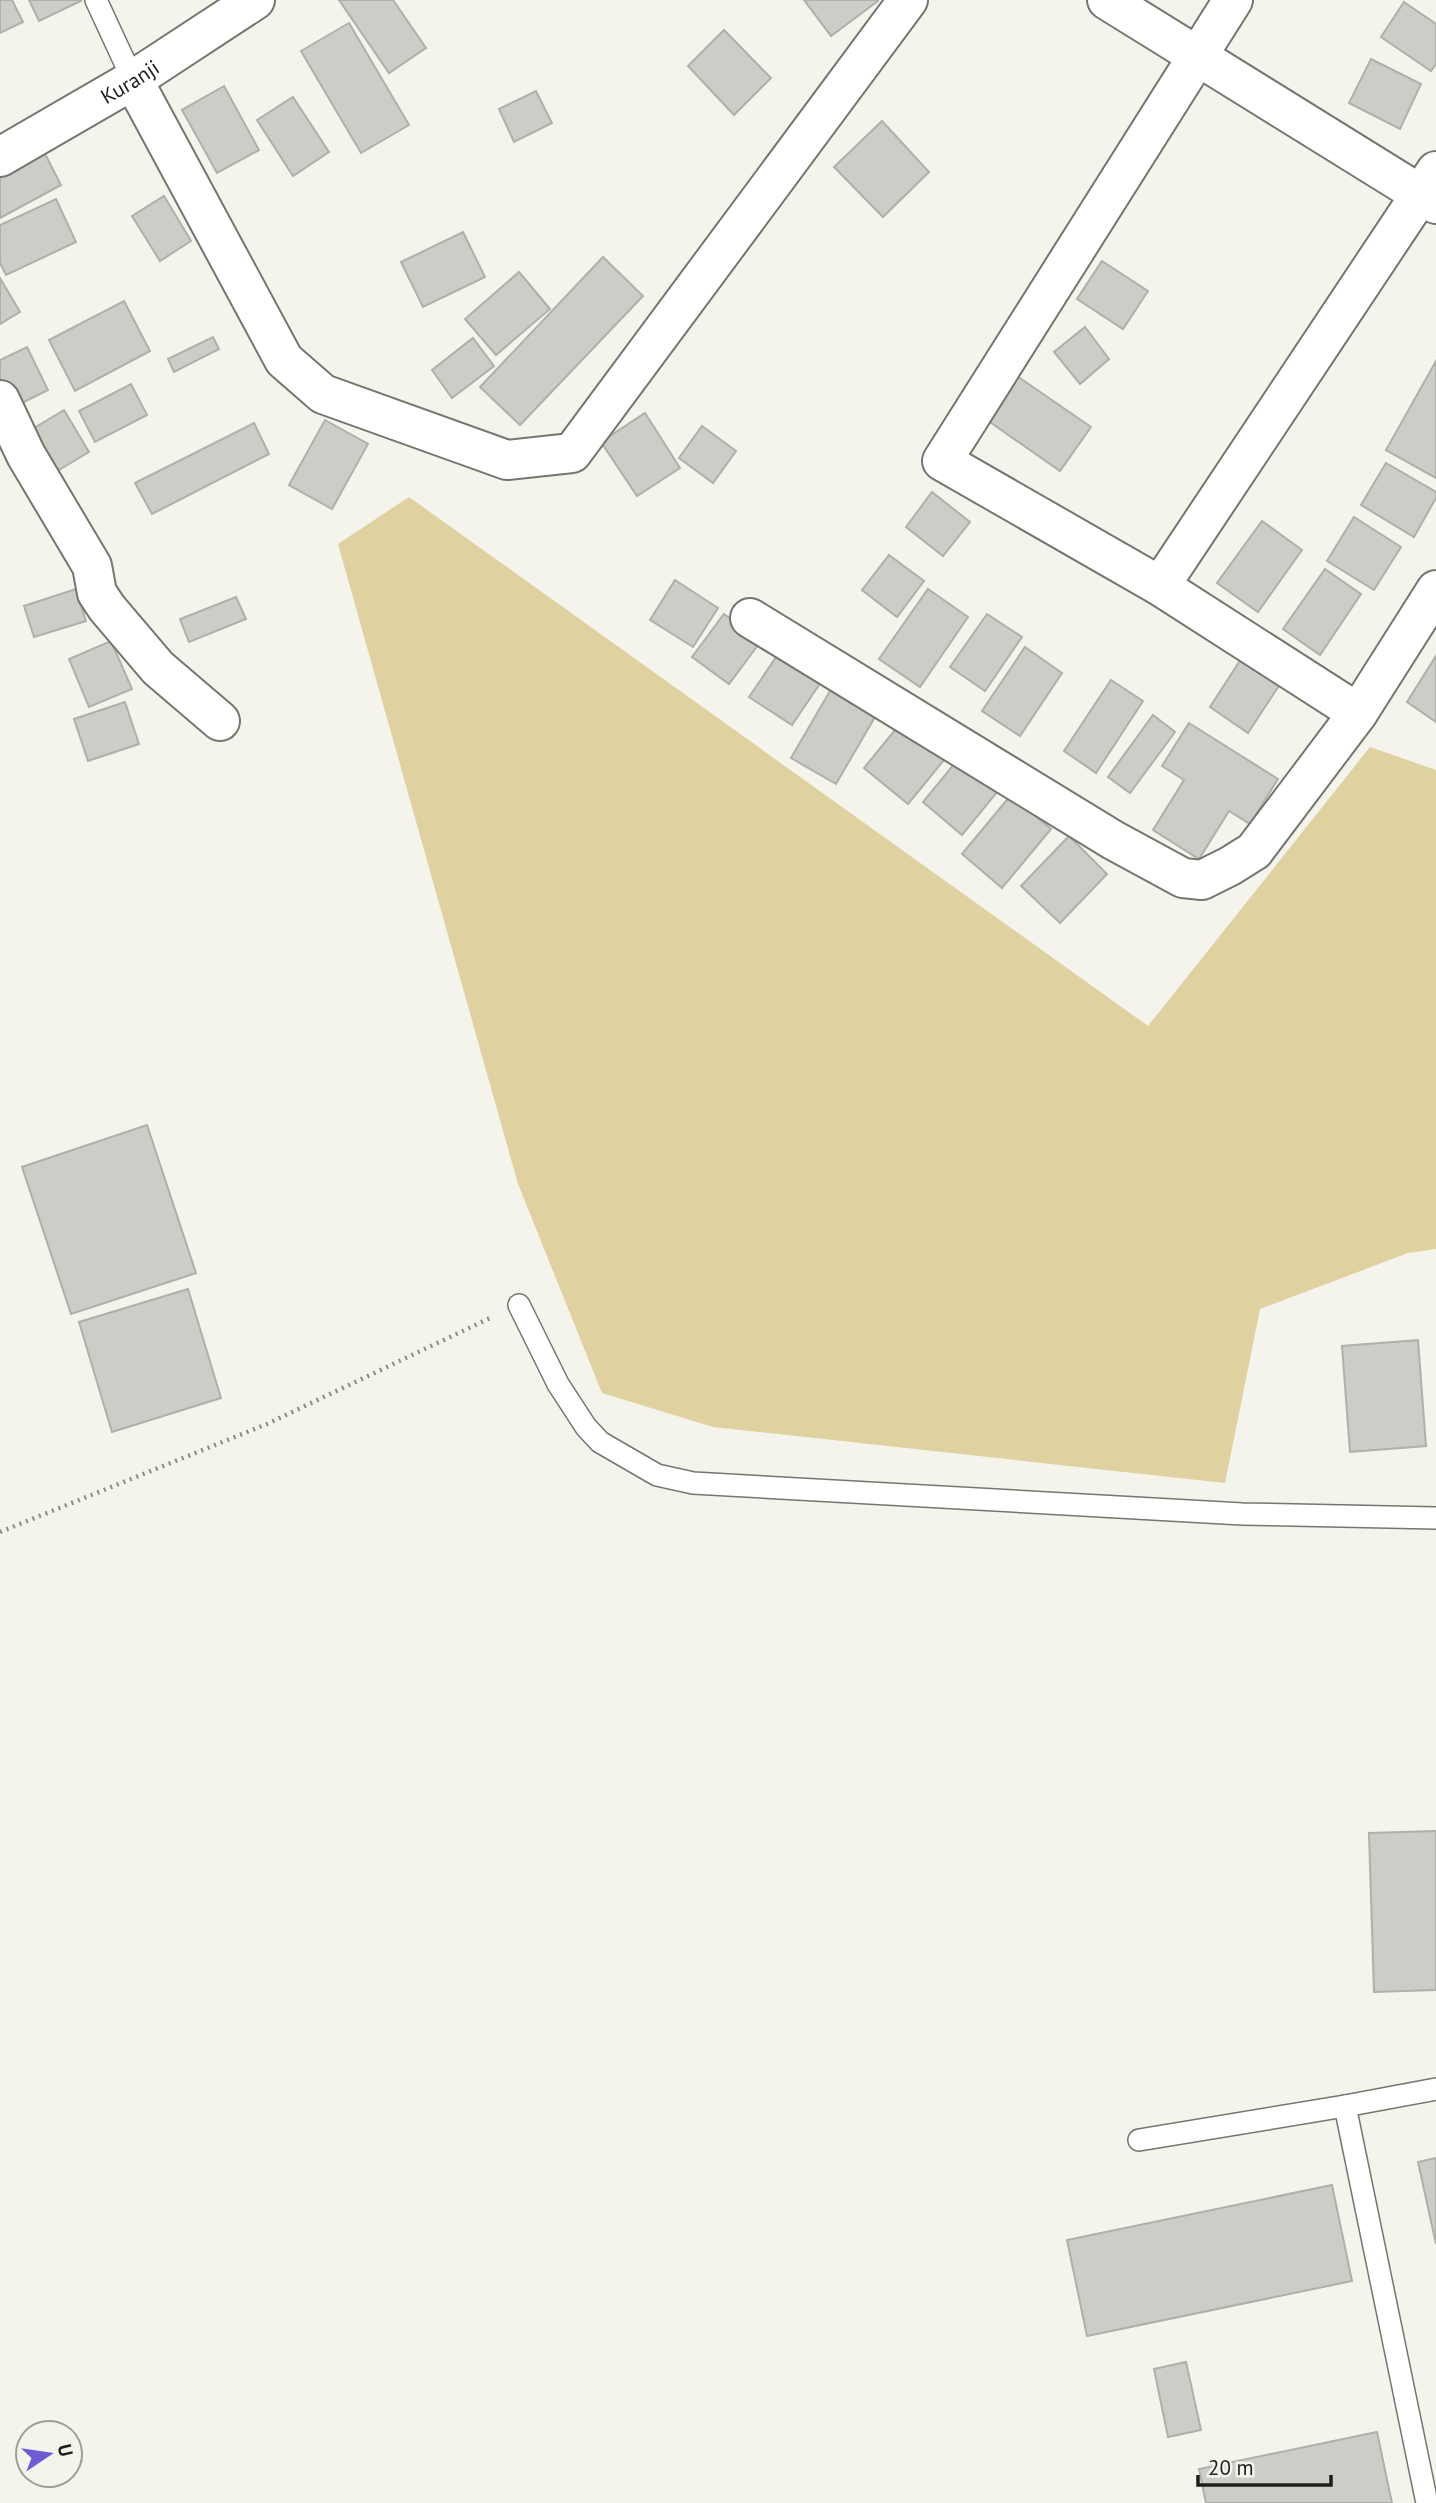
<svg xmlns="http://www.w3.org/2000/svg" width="1436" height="2503" font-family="'PT Sans',sans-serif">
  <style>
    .green { fill: #dfd2a0 }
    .building { fill: #cdccc6; stroke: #b0afa9; stroke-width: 2 }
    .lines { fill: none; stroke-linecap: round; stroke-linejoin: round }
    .lane-casing { stroke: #76756f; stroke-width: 24 }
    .street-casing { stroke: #76756f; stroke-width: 42 }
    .path { stroke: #8c8b86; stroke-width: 4.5; stroke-dasharray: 2 5; stroke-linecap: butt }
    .lane { stroke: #fff; stroke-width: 21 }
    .street { stroke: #fff; stroke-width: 38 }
    .labels { text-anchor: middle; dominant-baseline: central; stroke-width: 7; stroke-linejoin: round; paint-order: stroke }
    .street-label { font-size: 21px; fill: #1e1d1b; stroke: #f4f3ec }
  </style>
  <rect width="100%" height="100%" fill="#f4f3ec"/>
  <!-- green -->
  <path class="green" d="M409,497L1148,1026L1370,747L1436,770V1249L1408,1253L1260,1309L1225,1483L713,1427L602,1393L518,1184L338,544Z"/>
  <!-- building -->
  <g class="building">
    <path d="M0,0H12L23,22L0,33Z"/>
    <path d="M29,0H80L81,1L39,21Z"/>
    <path d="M339,0H393L426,48L389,73Z"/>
    <path d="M804,0H877L878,1L831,36Z"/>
    <path d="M1404,2L1436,24V64L1431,71L1381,37Z"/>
    <path d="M349,23L409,125L361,153L301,51Z"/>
    <path d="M724,30L771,78L734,115L688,66Z"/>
    <path d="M1371,59L1421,84L1400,129L1349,103Z"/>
    <path d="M224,86L259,150L217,173L182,110Z"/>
    <path d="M536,91L552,123L514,142L499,109Z"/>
    <path d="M293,97L329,152L293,176L257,120Z"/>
    <path d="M882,121L929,172L883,217L834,167Z"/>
    <path d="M42,148L61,185L0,218V171Z"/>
    <path d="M164,196L191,241L160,261L132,216Z"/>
    <path d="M56,199L76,242L6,275L0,263V225Z"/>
    <path d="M463,232L485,277L423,307L401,262Z"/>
    <path d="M603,257L643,296L520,425L480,387Z"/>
    <path d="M1102,261L1148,291L1123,329L1077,299Z"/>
    <path d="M519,272L550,309L496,355L465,319Z"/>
    <path d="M0,278L20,312L0,324Z"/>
    <path d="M124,301L150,351L75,391L49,340Z"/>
    <path d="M1085,327L1109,359L1080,384L1054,352Z"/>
    <path d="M213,337L219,349L174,372L168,359Z"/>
    <path d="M473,338L494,366L452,398L432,370Z"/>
    <path d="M27,347L48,390L6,411L0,399V360Z"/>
    <path d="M1436,361V478L1386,450Z"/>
    <path d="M1017,376L1091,427L1060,471L987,420Z"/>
    <path d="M131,384L147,415L95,442L79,411Z"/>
    <path d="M64,410L89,452L44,479L19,437Z"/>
    <path d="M645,413L680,468L637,496L601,442Z"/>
    <path d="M325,420L368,444L332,509L289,485Z"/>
    <path d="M254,423L269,454L152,514L135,483Z"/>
    <path d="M702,426L736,451L713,483L679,458Z"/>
    <path d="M1386,463L1436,492V498L1414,537L1361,505Z"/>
    <path d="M932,492L970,522L943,556L906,527Z"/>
    <path d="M1354,517L1401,547L1374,590L1327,561Z"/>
    <path d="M1262,521L1302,550L1258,612L1217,583Z"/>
    <path d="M889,555L924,581L897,617L862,590Z"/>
    <path d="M1325,569L1361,594L1320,655L1283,629Z"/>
    <path d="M675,580L718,608L693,647L650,620Z"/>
    <path d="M76,589L86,621L34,637L24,606Z"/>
    <path d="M928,589L968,617L920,687L879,659Z"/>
    <path d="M236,597L246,619L189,642L180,619Z"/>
    <path d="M724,614L761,641L729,684L692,657Z"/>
    <path d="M987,614L1022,637L985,691L950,667Z"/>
    <path d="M111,641L132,689L89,707L69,659Z"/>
    <path d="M783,647L825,676L792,725L749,697Z"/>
    <path d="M1025,647L1062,673L1020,736L982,711Z"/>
    <path d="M1243,656L1282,681L1248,733L1210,707Z"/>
    <path d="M1436,656V722L1407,702Z"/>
    <path d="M1111,680L1143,701L1096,773L1064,751Z"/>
    <path d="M834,684L879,710L836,784L791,758Z"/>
    <path d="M125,702L139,744L88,761L74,719Z"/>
    <path d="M1153,715L1175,732L1130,793L1108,777Z"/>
    <path d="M1189,723L1278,779L1250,824L1229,811L1199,859L1153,830L1184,780L1162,766Z"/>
    <path d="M900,724L944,760L908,804L864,768Z"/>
    <path d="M959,758L998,791L962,835L923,802Z"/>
    <path d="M1011,795L1051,829L1002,888L962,854Z"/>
    <path d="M1069,836L1107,874L1060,923L1021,886Z"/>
    <path d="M147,1125L196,1273L71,1314L22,1167Z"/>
    <path d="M188,1289L221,1398L112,1432L79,1322Z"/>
    <path d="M1418,1340L1426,1446L1350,1452L1342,1346Z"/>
    <path d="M1436,1831V1990L1374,1992L1369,1833Z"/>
    <path d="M1436,2158V2244L1418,2162Z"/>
    <path d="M1332,2185L1352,2281L1087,2336L1067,2240Z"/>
    <path d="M1186,2362L1201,2430L1168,2437L1154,2369Z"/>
    <path d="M1377,2432L1392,2503H1206L1199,2469Z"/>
  </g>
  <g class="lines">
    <!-- lane casing -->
    <g class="lane-casing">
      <g id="lane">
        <path d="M96,0L133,80"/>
        <path d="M519,1305L558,1384L586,1427L600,1442L657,1475L693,1483L1242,1514L1436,1518"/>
        <path d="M1345,2106L1427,2503"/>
        <path d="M1139,2140L1345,2106L1436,2089"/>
      </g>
    </g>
    <!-- street casing -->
    <g class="street-casing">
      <g id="street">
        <path d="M1107,0L1436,204"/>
        <path d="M1233,0L942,461L1160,586L1358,713"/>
        <path d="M133,80L284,360L323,394L507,460L572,453L908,0"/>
        <path id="s1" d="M0,157L133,80L255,0"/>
        <path d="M0,400L26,455L92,566L97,593L107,608L158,668L220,721"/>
        <path d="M1160,586L1436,171"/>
        <path d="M750,618L1113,840L1183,878L1202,880L1230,866L1254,851L1358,713L1436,590"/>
      </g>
    </g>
    <!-- path -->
    <path class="path" d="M0,1532L267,1424L490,1318"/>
    <!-- lane -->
    <use href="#lane" class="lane"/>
    <!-- street -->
    <use href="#street" class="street"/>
  </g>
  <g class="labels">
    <!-- street labels -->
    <g class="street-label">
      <text stroke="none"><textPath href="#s1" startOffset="150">Kuranji</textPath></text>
    </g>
  </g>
  <!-- north arrow -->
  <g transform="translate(49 2454) rotate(77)"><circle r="33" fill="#f4f3ec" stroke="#9e9d98" stroke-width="2"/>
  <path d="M0-5L12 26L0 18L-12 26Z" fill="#6f5bd5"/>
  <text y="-10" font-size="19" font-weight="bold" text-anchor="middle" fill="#1e1d1b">U</text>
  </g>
  <!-- scale -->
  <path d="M1198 2475v10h133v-10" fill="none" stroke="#1e1d1b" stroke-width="3.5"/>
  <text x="1208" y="2475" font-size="21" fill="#1e1d1b" stroke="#f4f3ec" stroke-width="5" paint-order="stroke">20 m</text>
</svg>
